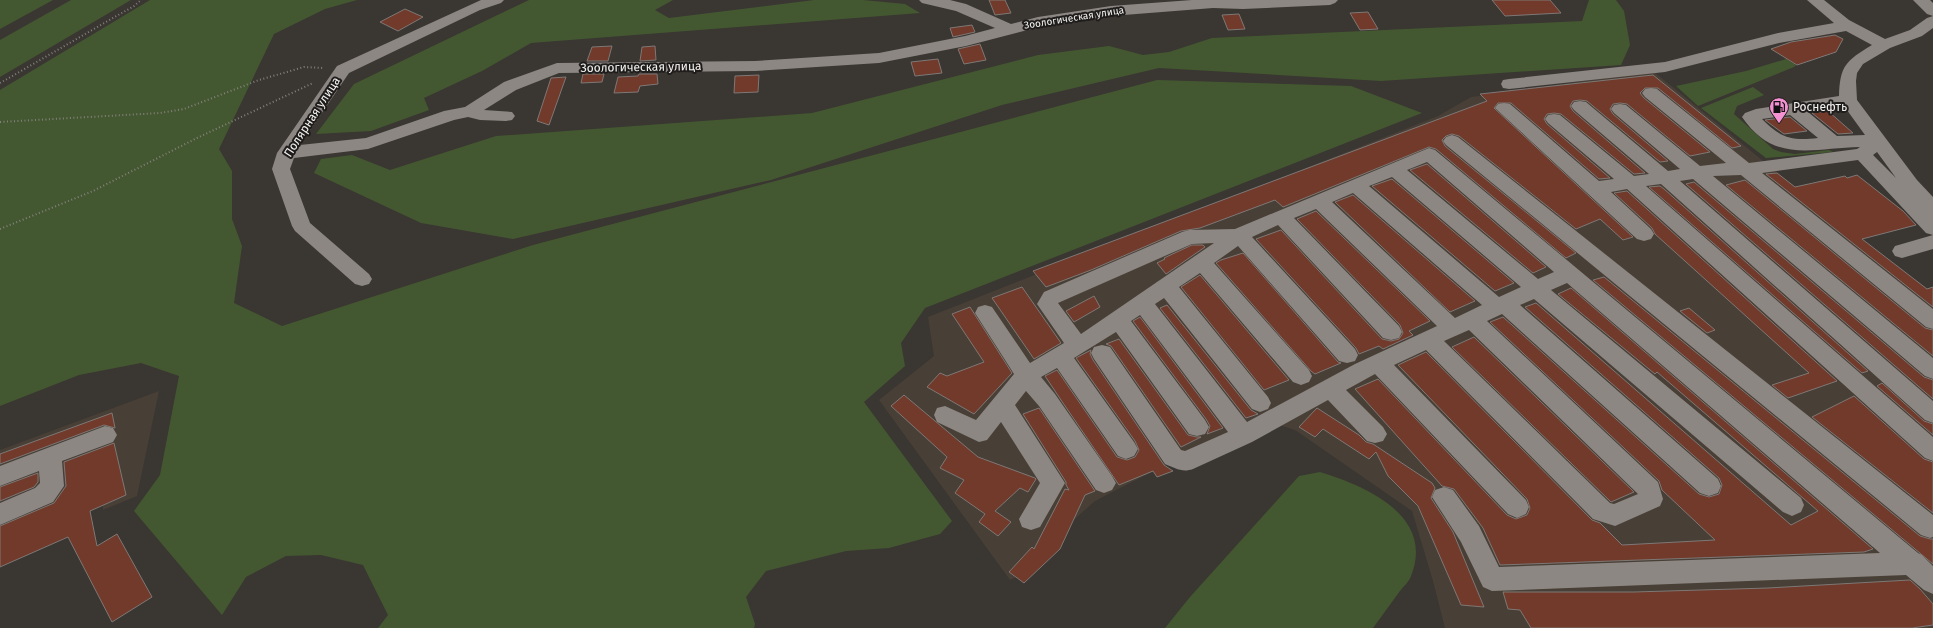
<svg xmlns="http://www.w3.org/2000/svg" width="1933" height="628" font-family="'Fira Sans',sans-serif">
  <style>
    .built { fill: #483f36 }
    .green { fill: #435830 }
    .building { fill: #713a2b; stroke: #7e7876 }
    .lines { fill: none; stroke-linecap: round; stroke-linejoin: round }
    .path { stroke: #83807d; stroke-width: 2; stroke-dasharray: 1 2.5; stroke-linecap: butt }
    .minor { fill: #8c8783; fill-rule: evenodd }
    .labels { text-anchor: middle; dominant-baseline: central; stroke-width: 4; stroke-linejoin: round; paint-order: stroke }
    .far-street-label { font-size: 10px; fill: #f4f1ef; stroke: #1f1d1c }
    .street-label { font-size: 12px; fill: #f4f1ef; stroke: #1f1d1c }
    .poi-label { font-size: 12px; fill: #f4f1ef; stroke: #1f1d1c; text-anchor: start }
  </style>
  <rect width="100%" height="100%" fill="#3a3632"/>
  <!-- built -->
  <g class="built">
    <path d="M1653,71L1933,300V628H1445L1433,581L1412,511L1295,430L1257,418L1095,501L1067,526L1034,568L1010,580L879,400L934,356L928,317L1438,116L1471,97Z"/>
    <path d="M159,391L137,496L103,510V492L0,538V450Z"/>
  </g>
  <!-- green -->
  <g class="green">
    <path d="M0,0H53L0,29Z"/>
    <path d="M71,0H131L0,77V40Z"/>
    <path d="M150,0H357L325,9L274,34L219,149L232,171V219L242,246L234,303L282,326L533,245L1157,80L1351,86L1422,113L925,308L901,343L905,366L864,402L952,521L940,534L889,548L846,551L766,571L746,597L755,624L754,628H378L388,615L363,565L321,555L286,556L246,577L222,615L134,511L160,475L179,376L141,363L79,375L0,406V90Z"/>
    <path d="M529,0H673L655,10L669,18L814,0H863L905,4L920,13L531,43L482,71L424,98L429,110L371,131L316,134L354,84Z"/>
    <path d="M1589,0H1616L1624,11L1630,45L1621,65L1381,81L1159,68L1002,105L771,180L513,239L421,223L314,173L321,159L352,155L390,170L496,136L812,113L1038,55L1109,46L1143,55L1169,52L1212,38L1582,21Z"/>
    <path d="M1786,59L1796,65L1794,67L1698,106L1676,86L1746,71Z"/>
    <path d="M1753,87L1764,95L1737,106L1734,114L1773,149L1781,152L1795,154L1829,150L1833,152L1766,158L1701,108Z"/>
    <path d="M1320,472C1366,486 1435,516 1411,576C1409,582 1403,587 1400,591C1391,603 1382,616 1373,628H1165L1190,597L1299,476Z"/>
  </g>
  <!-- building -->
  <g class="building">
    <path d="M989,0H1005L1011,13L995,15Z"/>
    <path d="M1492,0H1550L1561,13L1505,16Z"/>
    <path d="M405,9L423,17L398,31L380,22Z"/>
    <path d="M1368,12L1378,29L1360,30L1350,13Z"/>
    <path d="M1239,14L1245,29L1228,30L1222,15Z"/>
    <path d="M972,25L975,32L953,37L950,28Z"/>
    <path d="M1835,35L1843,39L1836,52L1797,65L1771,49L1791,42Z"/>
    <path d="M980,44L986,60L964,64L958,49Z"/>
    <path d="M612,46L608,61H587L592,47Z"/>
    <path d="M655,46L656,60L640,61L642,47Z"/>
    <path d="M938,59L942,73L915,76L911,62Z"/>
    <path d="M583,74H604L602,82L581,83Z"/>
    <path d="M639,74H657L658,84L640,86L638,92L614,93L618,77L638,76Z"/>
    <path d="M759,75L758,92L734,93L735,76Z"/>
    <path d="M1653,75L1741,146L1732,148L1658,88H1645L1640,93L1644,98L1710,152L1690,156L1627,104L1620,103L1613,104L1610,109L1613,114L1668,161L1660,162L1587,101L1580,100L1573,101L1570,106L1573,111L1645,173L1634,174L1561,114L1554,113L1547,114L1544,119L1547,124L1610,178L1599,179L1511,103H1498L1494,108L1633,237L1623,240L1600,219L1576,229L1459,136L1452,134L1446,136L1442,140L1445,146L1576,253L1566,258L1436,149L1429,147L1283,207L1275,200L1200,228L1181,231L1091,270L1046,287L1033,271L1487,101L1480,94Z"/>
    <path d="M566,77L549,125L537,121L551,78Z"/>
    <path d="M1828,111L1853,133L1838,134L1812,113Z"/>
    <path d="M1790,117L1807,131L1784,134L1765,120Z"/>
    <path d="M1427,164L1546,267L1533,273L1410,170Z"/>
    <path d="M1777,173L1795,187L1845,176L1847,178L1857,175L1903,211L1916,225L1862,239L1927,289L1933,287V307L1766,174Z"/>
    <path d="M1392,179L1514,283L1495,291L1372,186Z"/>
    <path d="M1745,180L1925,328L1933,330V356L1726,185Z"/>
    <path d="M1694,182L1924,377L1933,380V399L1686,184Z"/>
    <path d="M1660,186L1664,189L1868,371L1862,373L1649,187Z"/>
    <path d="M1627,191L1837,381L1788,398L1772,385L1809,373L1655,234L1652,228L1614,193Z"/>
    <path d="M1353,195L1475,301L1450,312L1335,202Z"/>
    <path d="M1316,211L1430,321L1409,331L1413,335L1383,349L1379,346L1359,354L1356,348L1256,239L1281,230L1382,339L1391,341L1399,339L1403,333L1400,325L1297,219Z"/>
    <path d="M1192,245H1203L1205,247L1166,274L1157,263L1165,259L1164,258Z"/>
    <path d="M1243,253L1338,362L1341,363L1315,374L1311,371L1216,263L1221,260Z"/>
    <path d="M1200,275L1289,380L1264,390L1181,287Z"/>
    <path d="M1604,277L1920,536L1930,539H1933V564L1593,280Z"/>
    <path d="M1022,287L1061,343L1034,359L992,298Z"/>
    <path d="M1571,288L1873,549L1864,552L1500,565L1483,528L1454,489L1442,486L1355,389L1378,379L1507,515L1516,519L1527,515L1530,508L1527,499L1398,365L1426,352L1592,520L1600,523L1622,545L1715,540L1662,490L1659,481L1490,322L1503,317L1699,494L1709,497L1719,494L1722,485L1719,478L1525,307L1536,303L1791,525L1818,511L1657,372L1655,374L1558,294Z"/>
    <path d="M1094,296L1100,307L1074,322L1066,311Z"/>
    <path d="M1167,305L1251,410L1258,414L1246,418L1160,308Z"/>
    <path d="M970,307L1012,373L974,414L927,387L940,373L947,376L984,362L952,314Z"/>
    <path d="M1689,308L1715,330L1707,333L1680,311Z"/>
    <path d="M1140,317L1223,428L1207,434L1210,426L1206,419L1133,321Z"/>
    <path d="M1474,337L1634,492L1611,502L1452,347Z"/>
    <path d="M1119,339L1188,435L1197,437H1201L1181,447L1111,346L1106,344Z"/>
    <path d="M1091,350L1090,354L1093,360L1164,465L1173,471L1157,477L1153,471L1119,485L1061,400L1045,376L1057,370L1117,457L1127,460L1135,457L1139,450L1135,441L1076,358Z"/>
    <path d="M1882,383L1924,421L1933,424V435L1877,386Z"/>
    <path d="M904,395L978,457L1035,478L1036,479L1028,492L1020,488L995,511L1011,522L998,536L979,522L985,514L955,493L964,480L940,468L947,457L891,406Z"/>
    <path d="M1854,396L1924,459L1933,462V513L1812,417Z"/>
    <path d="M1039,408L1095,491L1085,495L1060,549L1024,583L1009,572L1032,547L1034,549L1065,489L1069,490L1066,485V482L1023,414Z"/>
    <path d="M1317,408L1359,435L1366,442L1373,444L1432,483L1435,488L1431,498L1453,532L1484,607L1461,605L1418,506L1388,476L1376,452L1369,459L1323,429L1315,437L1299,427Z"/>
    <path d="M112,413L115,428L104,425L0,464V454Z"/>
    <path d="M114,443L126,495L90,511L97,546L117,534L152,597L112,622L68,537L0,567V526L54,503L66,486L64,462Z"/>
    <path d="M38,473V482L34,487L0,501V487Z"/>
    <path d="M1910,580L1920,589L1933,604V625L1912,628H1531L1520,610L1508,609L1503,592H1634L1768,588Z"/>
  </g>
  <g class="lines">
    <!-- path -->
    <g class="path">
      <path d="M0,83L134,6L141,0"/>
      <path d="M0,122L160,113L184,109L259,80L304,67L324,68"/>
      <path d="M0,229L93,191L197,138L313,83"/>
    </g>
    <!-- minor -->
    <g class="minor">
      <path d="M481,0H504L501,3L480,10L349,73L300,145L366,138L444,111L465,107L504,82L557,63L755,61L879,53L965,36L995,28L956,11L922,3L919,0H950L966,4L1011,24L1038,17L1111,6L1192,0H1338L1335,3L1330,5L1243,9L1213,8L1111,16L1039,27L966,46L879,63L755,71L559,73L516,90L484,110L512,112L515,116L512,120L506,121L480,120L468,117L454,120L368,149L294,158L290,169L310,223L369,274L372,279L369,284L362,286L355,284L295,231L292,226L272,169L277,153L337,66Z"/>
      <path d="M1807,0H1824L1849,20L1885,39L1910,30L1927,18L1933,16V28L1922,36L1890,48L1863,64L1857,73L1856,81L1857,100L1917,180L1933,197V235L1926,233L1858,160L1762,173L1933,309V329L1926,327L1741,175L1713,176L1933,358V379L1925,376L1693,179L1680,181L1933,401V423L1925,420L1661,184L1646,186L1933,437V461L1925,458L1627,189L1611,192L1651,229L1654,234L1651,239L1644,241L1637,239L1495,108L1498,104L1504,103L1510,104L1599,181L1614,179L1548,123L1545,119L1548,115L1554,114L1560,115L1634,176L1649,174L1574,110L1571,106L1574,102L1580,101L1586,102L1668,171L1680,169L1614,113L1611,109L1614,105L1620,104L1626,105L1700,166L1726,163L1645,97L1642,93L1645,89L1651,88L1657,89L1749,163L1857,149L1860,147C1812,148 1774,164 1742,117L1745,113L1756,109L1839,96C1840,65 1846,61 1872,45L1846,31L1779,43L1665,72L1509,89L1503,88L1501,84L1503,80L1509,79L1665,62L1778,33L1834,23ZM1844,106L1865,135L1837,136L1808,112ZM1790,115L1818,138C1791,141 1781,138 1762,119ZM1877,152L1896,178L1873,155Z"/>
      <path d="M1913,0H1930L1933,3V16L1927,14Z"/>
      <path d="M1452,135L1458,137L1933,515V537L1930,538L1921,535L1446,145L1443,141L1446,137Z"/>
      <path d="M1429,148L1435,150L1918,553L1922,555L1933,566V594L1924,590L1906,575L1492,591L1483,587L1461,542L1432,497L1435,490L1444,487L1453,490L1479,526L1499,567L1880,553L1567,283L1551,290L1801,498L1804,505L1801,512L1792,516L1783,512L1534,299L1520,305L1718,479L1721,486L1718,493L1709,496L1700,493L1502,314L1487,321L1658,482L1663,499L1660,506L1615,526L1593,519L1426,350L1394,365L1526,500L1529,507L1526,514L1517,518L1508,514L1375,374L1346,390L1383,427L1387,434L1383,441L1375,443L1367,441L1328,400L1252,442L1193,469C1182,473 1175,468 1165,464L1094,359L1091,353L1094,347L1102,345L1110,347L1181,450L1185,451L1228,432L1140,315L1131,321L1205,420L1209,427L1205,434L1197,436L1189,434L1116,332L1074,358L1134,442L1138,449L1134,456L1126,459L1118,456L1057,368L1041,377L1055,394L1112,476L1116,483L1112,490L1104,493L1096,490L1039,406L1026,391L1015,405L1065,483L1040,527L1031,530L1022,527L1019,519L1040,483L1001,422L987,440L979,442L937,422L934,415L937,408L945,406L976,420L1014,374L975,313L978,307L985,305L992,307L1030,363L1064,343L1037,304L1044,292L1182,232L1189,230L1235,229ZM1427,162L1554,272L1538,279L1407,170ZM1392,177L1521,287L1499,297L1369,186ZM1353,193L1482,305L1455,318L1332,202ZM1316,209L1437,326L1355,364L1247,422L1155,304L1164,298L1252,409L1260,412L1268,409L1271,403L1268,397L1179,287L1200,273L1293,382L1301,385L1309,382L1312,376L1309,370L1214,263L1238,246L1339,361L1347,363L1355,361L1358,355L1355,349L1252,237L1278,225L1383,338L1391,340L1399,338L1402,332L1399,326L1294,218ZM1214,243L1081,334L1058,303L1192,244ZM1469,330L1638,494L1614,504L1610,503L1444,341Z"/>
      <path d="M1933,235V249L1902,258L1895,256L1892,251L1895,246Z"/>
      <path d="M105,426L113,428L117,435L113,442L62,461L64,486L53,502L0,525V503L35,488L40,483L39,471L0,486V466Z"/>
    </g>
  </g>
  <!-- icons -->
  <defs>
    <g id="fuel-pin" transform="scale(1)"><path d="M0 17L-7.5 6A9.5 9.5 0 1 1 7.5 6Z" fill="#f491d3" stroke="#1f1d1c"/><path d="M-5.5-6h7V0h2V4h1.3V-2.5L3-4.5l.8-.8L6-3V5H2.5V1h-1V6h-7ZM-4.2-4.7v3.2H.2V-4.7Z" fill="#111"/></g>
  </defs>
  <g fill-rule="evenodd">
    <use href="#fuel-pin" x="1779" y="107"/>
  </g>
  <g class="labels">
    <!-- far-street labels -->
    <g class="far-street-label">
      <text transform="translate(1074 18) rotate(-9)">Зоологическая улица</text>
    </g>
    <!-- street labels -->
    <g class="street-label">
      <text transform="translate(641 67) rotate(-1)">Зоологическая улица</text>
      <text transform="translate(312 117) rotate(-57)">Полярная улица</text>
    </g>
    <!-- poi labels -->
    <g class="poi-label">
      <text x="1793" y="107">Роснефть</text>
    </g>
  </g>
</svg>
